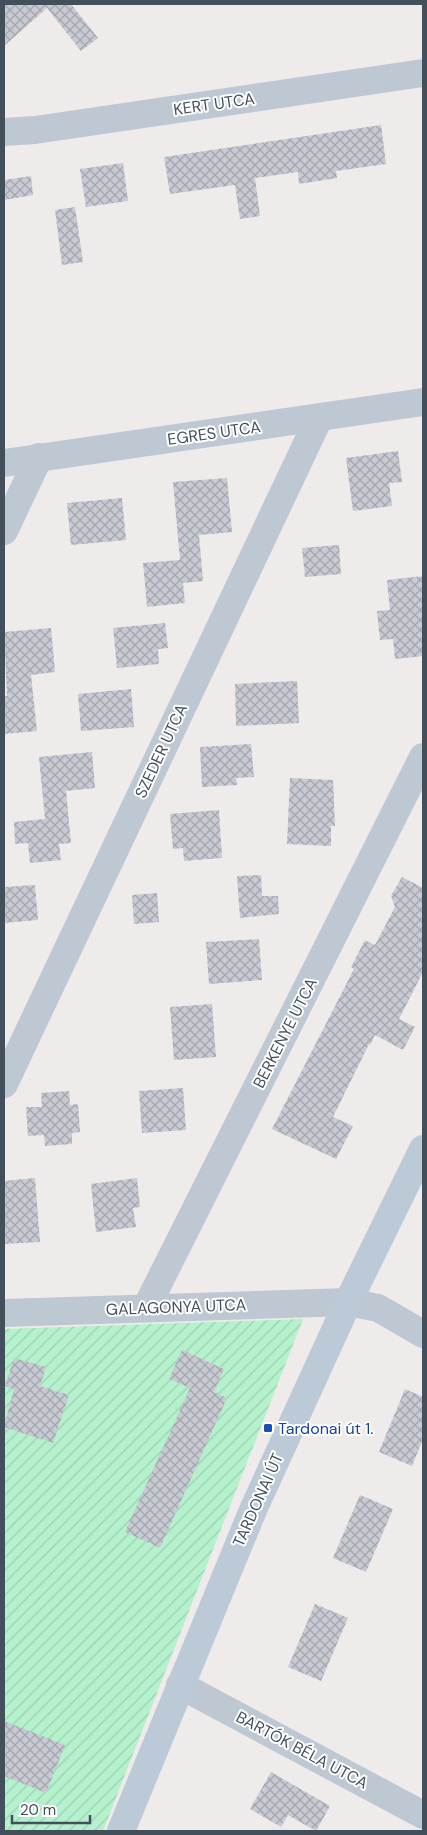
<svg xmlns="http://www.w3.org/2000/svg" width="427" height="1835" font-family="'DM Sans',sans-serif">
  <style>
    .garden { fill: url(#garden-furrows) }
    .building { fill: url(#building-cross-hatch) }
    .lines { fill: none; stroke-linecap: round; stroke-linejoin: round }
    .street { stroke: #bdc8d3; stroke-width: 28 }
    .secondary { stroke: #bcc9d7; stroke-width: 28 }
    .transit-dot { fill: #1a4fb4; stroke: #fff; stroke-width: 2 }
    .labels { text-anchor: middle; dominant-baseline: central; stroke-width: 4; stroke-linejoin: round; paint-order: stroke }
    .street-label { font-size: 16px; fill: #434f5a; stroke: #fff }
    .transit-label { font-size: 16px; fill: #164399; stroke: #fff; text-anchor: start }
  </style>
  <defs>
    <pattern id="garden-furrows" width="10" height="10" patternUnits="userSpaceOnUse" patternTransform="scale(1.25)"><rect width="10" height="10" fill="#b4f1cc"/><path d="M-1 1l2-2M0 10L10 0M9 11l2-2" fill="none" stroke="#9cd0b1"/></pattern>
    <pattern id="building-cross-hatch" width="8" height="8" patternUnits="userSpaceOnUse" patternTransform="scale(1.25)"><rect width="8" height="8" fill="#c7cad2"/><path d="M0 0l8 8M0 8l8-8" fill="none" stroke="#a3a6ad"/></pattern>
  </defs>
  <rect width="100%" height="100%" fill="#efebeb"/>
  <!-- garden -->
  <path class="garden" d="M303,1319L103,1831H4V1329Z"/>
  <!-- building -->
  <g class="building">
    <path d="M4,4H71L98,38L81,51L47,8L4,46Z"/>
    <path d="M381,125L386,164L336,171L337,178L299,184L298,172L255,178L260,216L240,219L235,185L170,194L164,157Z"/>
    <path d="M123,163L128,201L86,207L80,169Z"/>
    <path d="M31,176L33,195L4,200V180Z"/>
    <path d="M75,207L83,262L62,265L55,210Z"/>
    <path d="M398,451L402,482L389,483L392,506L353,511L346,458Z"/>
    <path d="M227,478L232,532L199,535L203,581L183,583L185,603L147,607L143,563L180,560L173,482Z"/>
    <path d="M122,498L126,540L71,545L67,503Z"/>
    <path d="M339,545L341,574L305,577L302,548Z"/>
    <path d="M423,576V656L395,659L393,639L380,640L377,611L390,610L387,580Z"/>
    <path d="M165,623L168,648L158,649L159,664L117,668L113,628Z"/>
    <path d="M51,628L55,672L31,675L37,731L4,734V696H7L4,632Z"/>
    <path d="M297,681L299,723L236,726L235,684Z"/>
    <path d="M131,689L134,727L81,731L78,694Z"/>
    <path d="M251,744L254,777L236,778L237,785L202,787L200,747Z"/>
    <path d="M92,752L95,788L66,791L71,843L59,844L61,860L30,863L28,843L15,844L14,822L45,819L39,757Z"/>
    <path d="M290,778L333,780L335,826H331V846L287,844Z"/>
    <path d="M219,810L222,858L184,861L183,848L173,849L170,814Z"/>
    <path d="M261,875L262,896H278L279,914L240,918L237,876Z"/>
    <path d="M402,877L423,888V972L399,1019L415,1027L403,1050L375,1035L370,1045L369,1044L333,1117L353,1126L336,1159L272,1129L354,969L351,967L365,940L375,945L395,907L391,896Z"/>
    <path d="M35,885L38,920L4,923V887Z"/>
    <path d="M157,893L159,922L134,924L132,895Z"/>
    <path d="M259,939L262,980L209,984L206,942Z"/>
    <path d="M212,1004L216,1057L174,1060L170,1007Z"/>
    <path d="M183,1088L186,1130L142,1133L139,1091Z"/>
    <path d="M69,1091L70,1105L78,1104L80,1132L72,1133V1144L45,1146L44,1135L28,1136L26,1107H42L41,1093Z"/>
    <path d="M35,1178L40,1242L4,1244V1181Z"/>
    <path d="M137,1178L140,1207L133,1208L136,1227L96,1232L91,1184Z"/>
    <path d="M182,1350L224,1369L214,1392L227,1398L160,1548L125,1532L190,1388L169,1379Z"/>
    <path d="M14,1358L46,1367L40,1386L69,1395L53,1443L4,1427L14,1389L5,1386Z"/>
    <path d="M405,1389L423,1397V1439L412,1466L379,1452Z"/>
    <path d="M360,1495L393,1509L366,1572L333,1558Z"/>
    <path d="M315,1604L348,1618L321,1681L288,1667Z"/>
    <path d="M4,1721L65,1745L46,1793L4,1776Z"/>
    <path d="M271,1772L330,1806L316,1831L288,1815L281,1827L250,1809Z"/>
  </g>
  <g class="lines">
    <!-- street -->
    <g class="street">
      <path d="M4,132L35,130L423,73"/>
      <path d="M4,463L423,402"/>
      <path d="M4,531L39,457"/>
      <path d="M4,1084L319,418"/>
      <path d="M146,1308L423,757"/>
      <path d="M4,1313L348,1302L378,1308L423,1334"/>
      <path d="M180,1685L423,1815"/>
    </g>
    <!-- secondary -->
    <path class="secondary" d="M121,1831L253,1510L348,1302L423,1149"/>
  </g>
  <!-- markers -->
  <rect class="transit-dot" x="263" y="1423" width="10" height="10" rx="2.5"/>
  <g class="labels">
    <!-- street labels -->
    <g class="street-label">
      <text transform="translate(214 104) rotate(-8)">KERT UTCA</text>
      <text transform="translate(214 433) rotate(-8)">EGRES UTCA</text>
      <text transform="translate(161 751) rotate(-65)">SZEDER UTCA</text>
      <text transform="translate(285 1033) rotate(-63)">BERKENYE UTCA</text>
      <text transform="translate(176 1307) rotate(-2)">GALAGONYA UTCA</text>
      <text transform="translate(258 1500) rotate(-66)">TARDONAI ÚT</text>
      <text transform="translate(302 1750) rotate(28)">BARTÓK BÉLA UTCA</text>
    </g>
    <!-- transit labels -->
    <g class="transit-label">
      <text x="278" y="1428">Tardonai út 1.</text>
    </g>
  </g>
  <!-- border -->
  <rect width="427" height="1835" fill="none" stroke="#434f5a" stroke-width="10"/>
  <!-- scale -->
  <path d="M12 1815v8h78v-8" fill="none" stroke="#434f5a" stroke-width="2.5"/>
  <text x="20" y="1815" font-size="15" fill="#434f5a" stroke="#ffffff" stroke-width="4" paint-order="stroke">20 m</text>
</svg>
